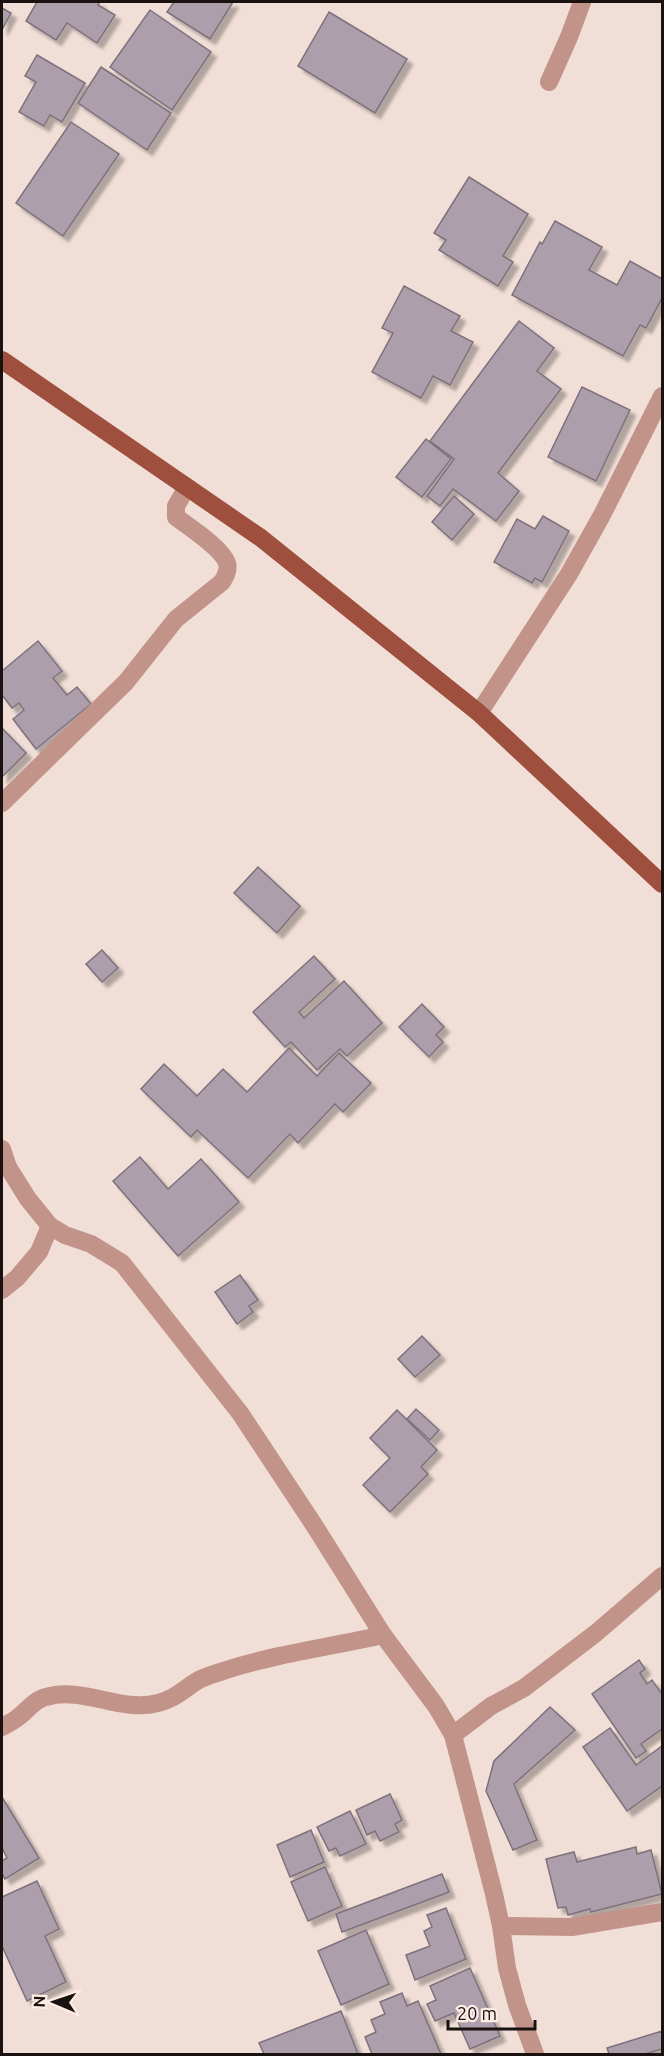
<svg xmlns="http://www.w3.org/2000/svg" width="664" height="2056" font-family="Ubuntu,sans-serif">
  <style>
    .building { fill: #ac9fab; stroke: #7e717c; stroke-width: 1.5; filter: url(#shadow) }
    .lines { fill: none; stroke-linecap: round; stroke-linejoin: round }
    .minor { stroke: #c29489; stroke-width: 18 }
    .major { stroke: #9e4f3d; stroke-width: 18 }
  </style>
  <defs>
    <filter id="shadow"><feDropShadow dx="5.5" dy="5.5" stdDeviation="1.5" flood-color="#0004"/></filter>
  </defs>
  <rect width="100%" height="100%" fill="#f1dfd7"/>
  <!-- building -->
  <g class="building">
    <path d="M37,2H100L98,5L115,15L97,43L67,23L56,40L26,21Z"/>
    <path d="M174,2H233L210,39L167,12Z"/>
    <path d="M2,8L11,13L2,30Z"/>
    <path d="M150,10L211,52L172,110L110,67Z"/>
    <path d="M329,12L407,59L375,113L298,66Z"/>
    <path d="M37,55L85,83L62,122L50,115L44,126L19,112L36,82L25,76Z"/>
    <path d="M101,67L171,113L147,150L78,103Z"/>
    <path d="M71,122L119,154L63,236L16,203Z"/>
    <path d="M469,177L528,214L503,256L513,262L498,286L439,250L446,240L434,233Z"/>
    <path d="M555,221L602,247L589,270L617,285L630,261L662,279V298L646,328L640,325L623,356L512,295L540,242L542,244Z"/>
    <path d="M404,286L460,316L451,331L473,342L450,385L433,376L421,398L372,372L393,333L382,328Z"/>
    <path d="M519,321L554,348L537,371L561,389L498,473L519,491L496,521L453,489L440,506L427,496L454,459L430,441Z"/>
    <path d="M582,387L630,410L596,481L548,457Z"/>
    <path d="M426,439L451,459L422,497L396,477Z"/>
    <path d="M454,496L474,514L452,540L432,522Z"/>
    <path d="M543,516L569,531L542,582L535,578L532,583L494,562L517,519L535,529Z"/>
    <path d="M38,641L62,671L53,678L67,695L77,687L91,704L36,749L13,719L24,710L19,703L12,708L2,695V671Z"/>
    <path d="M2,728L26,753L2,777Z"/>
    <path d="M258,867L300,906L277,933L234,893Z"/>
    <path d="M102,950L118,968L102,982L86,964Z"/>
    <path d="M314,956L335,979L299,1012L304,1018L344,981L382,1023L347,1056L340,1049L317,1070L291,1042L285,1047L253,1012Z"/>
    <path d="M422,1004L444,1027L436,1035L443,1042L429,1057L399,1027Z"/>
    <path d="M289,1048L317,1076L339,1053L371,1083L343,1112L335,1104L298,1143L290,1134L248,1178L197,1130L191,1137L141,1089L164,1064L197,1096L223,1069L247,1092Z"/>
    <path d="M140,1157L168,1189L201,1159L239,1202L178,1256L113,1181Z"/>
    <path d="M240,1275L258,1300L249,1306L253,1312L237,1324L215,1292Z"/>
    <path d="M422,1336L440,1355L415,1377L398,1359Z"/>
    <path d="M416,1409L439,1430L430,1440L407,1419Z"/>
    <path d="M397,1410L437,1450L421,1467L428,1474L390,1512L363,1485L390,1458L370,1438Z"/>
    <path d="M639,1660L645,1669L640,1673L647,1684L652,1680L662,1694V1729L641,1744L646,1751L636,1758L592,1694Z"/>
    <path d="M550,1707L575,1730L514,1784L537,1840L513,1850L486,1791L494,1761Z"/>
    <path d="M610,1728L636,1765L662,1746V1786L627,1811L583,1747Z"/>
    <path d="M390,1794L402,1820L395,1824L399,1832L380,1841L375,1831L367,1835L356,1810Z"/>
    <path d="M2,1797L39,1858L5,1879L2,1874V1861L7,1858L2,1848Z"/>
    <path d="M350,1811L366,1844L340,1856L336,1848L329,1851L317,1827Z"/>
    <path d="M311,1830L324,1862L290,1877L277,1845Z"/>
    <path d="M636,1847L637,1854L651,1850L662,1894L591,1912L590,1909L568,1915L566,1907L558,1908L546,1859L574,1852L577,1862Z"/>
    <path d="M325,1867L342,1906L308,1921L291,1882Z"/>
    <path d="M442,1874L449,1892L342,1932L336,1914Z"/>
    <path d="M37,1881L59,1929L45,1936L66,1982L27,2001L2,1946V1897Z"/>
    <path d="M446,1908L466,1959L415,1980L406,1955L430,1946L424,1931L432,1927L427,1915Z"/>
    <path d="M366,1930L389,1984L341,2005L318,1951Z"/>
    <path d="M470,1968L500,2036L470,2049L454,2013L435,2021L427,2004L436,2000L430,1986Z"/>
    <path d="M402,1993L407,2006L418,2001L441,2054H372L365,2037L376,2032L371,2020L385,2014L380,2002Z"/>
    <path d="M341,2011L358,2054H264L259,2043Z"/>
    <path d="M662,2031V2049L645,2054H609L607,2048Z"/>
  </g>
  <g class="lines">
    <!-- minor -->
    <g class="minor">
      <path d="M549,82L569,37L582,2"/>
      <path d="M479,713L569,574L602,515L662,396"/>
      <path d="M2,803L126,682L176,619L222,582C226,576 229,570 227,563C222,548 189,527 176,517V506L187,487"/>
      <path d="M2,1149L8,1167L28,1199L50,1226L65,1235L91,1244L122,1263L240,1413L314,1525L383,1635L436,1706L453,1735L494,1894L501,1926L507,1968L517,2005L535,2054"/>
      <path d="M2,1290L17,1278L39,1252L50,1226"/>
      <path d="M2,1727C7,1724 12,1722 17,1718C26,1712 35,1699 46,1697C84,1686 120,1713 158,1703C175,1699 184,1689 197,1681C205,1676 215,1674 223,1671C275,1654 330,1647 383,1635"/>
      <path d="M453,1735L491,1706L524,1688L596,1633L662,1576"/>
      <path d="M501,1926L572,1927L662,1912"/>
    </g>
    <!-- major -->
    <path class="major" d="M2,360L261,538L479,713L662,884"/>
  </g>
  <!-- border -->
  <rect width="664" height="2056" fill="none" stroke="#191210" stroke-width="6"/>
  <!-- north arrow -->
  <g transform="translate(54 2002) rotate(272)" stroke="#ffece4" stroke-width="4.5" paint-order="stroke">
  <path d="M0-4.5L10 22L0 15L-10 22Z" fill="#191210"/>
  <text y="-9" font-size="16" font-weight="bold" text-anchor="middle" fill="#191210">N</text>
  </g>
  <!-- scale -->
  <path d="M448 2020v9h87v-9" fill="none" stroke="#191210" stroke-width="3"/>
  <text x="457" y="2020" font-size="18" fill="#191210" stroke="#ffece4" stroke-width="4.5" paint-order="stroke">20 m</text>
</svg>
